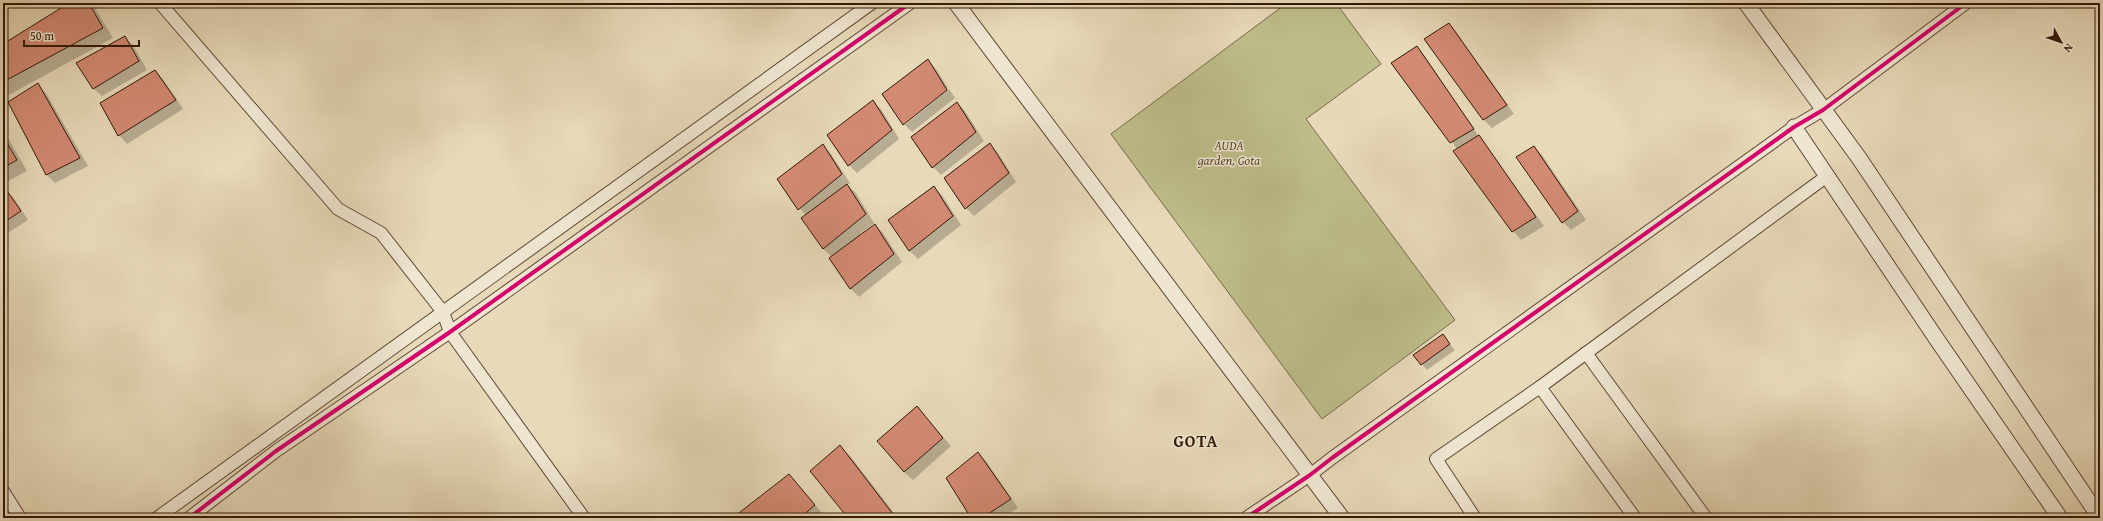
<svg xmlns="http://www.w3.org/2000/svg" width="2103" height="521" font-family="'Gentium Book Plus',serif">
  <style>
    .green { fill: #bdbd8a; stroke: #786a48 }
    .shadow { fill: #0003 }
    .building { fill: #d38a73; stroke: #331806 }
    .lines { fill: none; stroke-linecap: round; stroke-linejoin: round }
    .minor-casing { stroke: #604833; stroke-width: 14 }
    .tertiary-casing { stroke: #604833; stroke-width: 17 }
    .minor { stroke: #efe6d2; stroke-width: 12 }
    .tertiary { stroke: #efe6d2; stroke-width: 15 }
    .cycleway-casing { stroke: #efe6d2; stroke-width: 6 }
    .cycleway { stroke: #d6006c; stroke-width: 4 }
    .labels { text-anchor: middle; dominant-baseline: central; stroke-width: 3; stroke-linejoin: round; paint-order: stroke }
    .park-label { font-size: 13px; font-style: italic; fill: #5c4a2e; stroke: #efe6d2 }
    .district-label { font-size: 17px; font-weight: bold; letter-spacing: 1px; fill: #331806; stroke: #efe6d2 }
  </style>
  <rect width="100%" height="100%" fill="#e7d9b9"/>
  <filter id="stains"><feTurbulence type="fractalNoise" baseFrequency=".005" numOctaves="4"/><feColorMatrix values="0 0 0 0 .2 0 0 0 0 .09 0 0 0 0 .02 0 0 0 .5 -.17"/></filter>
  <radialGradient id="worn" r=".72"><stop offset=".6" stop-color="#630" stop-opacity="0"/><stop offset="1" stop-color="#630" stop-opacity=".3"/></radialGradient>
  <!-- green -->
  <path class="green" d="M1287,3H1336L1381,64L1306,119L1455,320L1322,419L1111,134Z"/>
  <!-- shadow -->
  <g class="shadow">
    <path d="M71,3H92L113,38L7,96L3,92V45Z"/>
    <path d="M1449,24L1457,33L1514,114L1492,128L1483,119Z"/>
    <path d="M125,37L133,45L147,70L102,96L93,88Z"/>
    <path d="M1416,48L1425,56L1480,138L1544,226L1521,240L1513,231L1458,150L1392,63Z"/>
    <path d="M928,61L936,69L948,88L904,124L883,94Z"/>
    <path d="M155,71L163,79L183,109L127,144L119,135Z"/>
    <path d="M38,85L46,93L88,166L55,183L47,175Z"/>
    <path d="M949,89L955,98L912,132L905,125Z"/>
    <path d="M872,101L881,109L899,139L857,173L849,165Z"/>
    <path d="M957,103L965,111L984,141L941,175L933,167Z"/>
    <path d="M3,133L8,138L27,171L3,184Z"/>
    <path d="M990,144L998,153L1016,182L974,216L966,208Z"/>
    <path d="M823,146L831,154L850,183L847,185L856,193L874,223L860,234L861,235L875,225L883,233L902,262L859,297L851,289L830,258L832,257L823,249L803,218L806,216L778,179Z"/>
    <path d="M1534,147L1542,155L1586,220L1571,230L1563,222Z"/>
    <path d="M934,187L942,195L961,225L918,259L910,251L890,220Z"/>
    <path d="M5,189L13,197L28,220L3,236V190Z"/>
    <path d="M1442,335L1455,350L1427,370L1415,355Z"/>
    <path d="M917,407L951,446L913,480L904,472Z"/>
    <path d="M840,447L851,457L898,518H849Z"/>
    <path d="M978,453L986,461L1018,508L1002,518H972Z"/>
    <path d="M789,475L823,514L818,518H738Z"/>
  </g>
  <!-- building -->
  <g class="building">
    <path d="M69,3H89L103,28L3,82V44Z"/>
    <path d="M1449,23L1507,105L1483,120L1424,39Z"/>
    <path d="M125,36L139,61L93,89L76,63Z"/>
    <path d="M1417,46L1474,129L1450,143L1391,63Z"/>
    <path d="M928,59L947,90L903,125L882,94Z"/>
    <path d="M155,70L176,100L118,136L100,103Z"/>
    <path d="M38,83L80,158L46,175L8,102Z"/>
    <path d="M873,100L892,130L848,166L827,135Z"/>
    <path d="M957,102L976,132L932,168L911,137Z"/>
    <path d="M1479,135L1536,217L1512,232L1453,151Z"/>
    <path d="M3,136L17,160L3,168Z"/>
    <path d="M990,143L1009,173L965,209L944,178Z"/>
    <path d="M823,144L842,174L798,210L777,179Z"/>
    <path d="M1534,146L1578,211L1562,223L1516,157Z"/>
    <path d="M847,184L866,214L823,249L801,218Z"/>
    <path d="M934,186L953,216L909,251L888,220Z"/>
    <path d="M5,188L21,211L3,223V189Z"/>
    <path d="M875,224L894,254L850,289L829,258Z"/>
    <path d="M1443,334L1450,344L1421,365L1413,355Z"/>
    <path d="M917,406L943,438L904,472L877,441Z"/>
    <path d="M840,445L896,518H848L810,471Z"/>
    <path d="M978,452L1011,499L982,518H971L946,478Z"/>
    <path d="M789,474L815,505L800,518H737L735,516Z"/>
  </g>
  <g class="lines">
    <!-- minor casing -->
    <g class="minor-casing">
      <g id="minor">
        <path d="M160,3L338,209L381,233L443,312L450,332L584,518"/>
        <path d="M1586,353L1706,518"/>
        <path d="M1540,387L1827,176"/>
        <path d="M3,491L20,518"/>
        <path d="M157,518L872,3"/>
        <path d="M189,518L276,451L450,332L910,3"/>
        <path d="M1246,518L1310,475L1332,458L1794,127L1823,110L1966,3"/>
        <path d="M1475,518L1436,459L1540,387L1635,518"/>
      </g>
    </g>
    <!-- tertiary casing -->
    <g class="tertiary-casing">
      <g id="tertiary">
        <path d="M956,3L1342,518"/>
        <path d="M1746,3L1859,158L2100,518"/>
        <path d="M1794,127L1938,341L2060,518"/>
      </g>
    </g>
    <!-- minor -->
    <use href="#minor" class="minor"/>
    <!-- tertiary -->
    <use href="#tertiary" class="tertiary"/>
    <!-- cycleway casing -->
    <g class="cycleway-casing">
      <g id="cycleway">
        <path d="M189,518L276,451L450,332L910,3"/>
        <path d="M1246,518L1310,475L1332,458L1794,127L1823,110L1966,3"/>
      </g>
    </g>
    <!-- cycleway -->
    <use href="#cycleway" class="cycleway"/>
  </g>
  <g class="labels">
    <!-- park labels -->
    <g class="park-label">
      <text x="1229" y="145">AUDA<tspan x="1229" dy="15">garden, Gota</tspan></text>
    </g>
    <!-- district labels -->
    <g class="district-label">
      <text x="1196" y="440">GOTA</text>
    </g>
  </g>
  <!-- margin -->
  <rect width="2103" height="521" fill="none" stroke="#e7d9b9" stroke-width="16"/>
  <rect x="4" y="4" width="2095" height="513" fill="none" stroke="#331806" stroke-width="2"/>
  <rect x="8" y="8" width="2087" height="505" fill="none" stroke="#331806"/>
  <!-- north arrow -->
  <g transform="translate(2061 42) rotate(130)" stroke="#efe6d2" stroke-width="3" paint-order="stroke">
  <path d="M0-3L7 15L0 10L-7 15Z" fill="#331806"/>
  <text y="-6" font-size="11" font-weight="bold" text-anchor="middle" fill="#331806">N</text>
  </g>
  <!-- scale -->
  <path d="M24 40v6h115v-6" fill="none" stroke="#331806" stroke-width="2"/>
  <text x="30" y="40" font-size="12" fill="#331806" stroke="#efe6d2" stroke-width="3" paint-order="stroke">50 m</text>
  <rect width="100%" height="100%" filter="url(#stains)"/>
  <rect width="100%" height="100%" fill="url(#worn)"/>
</svg>
